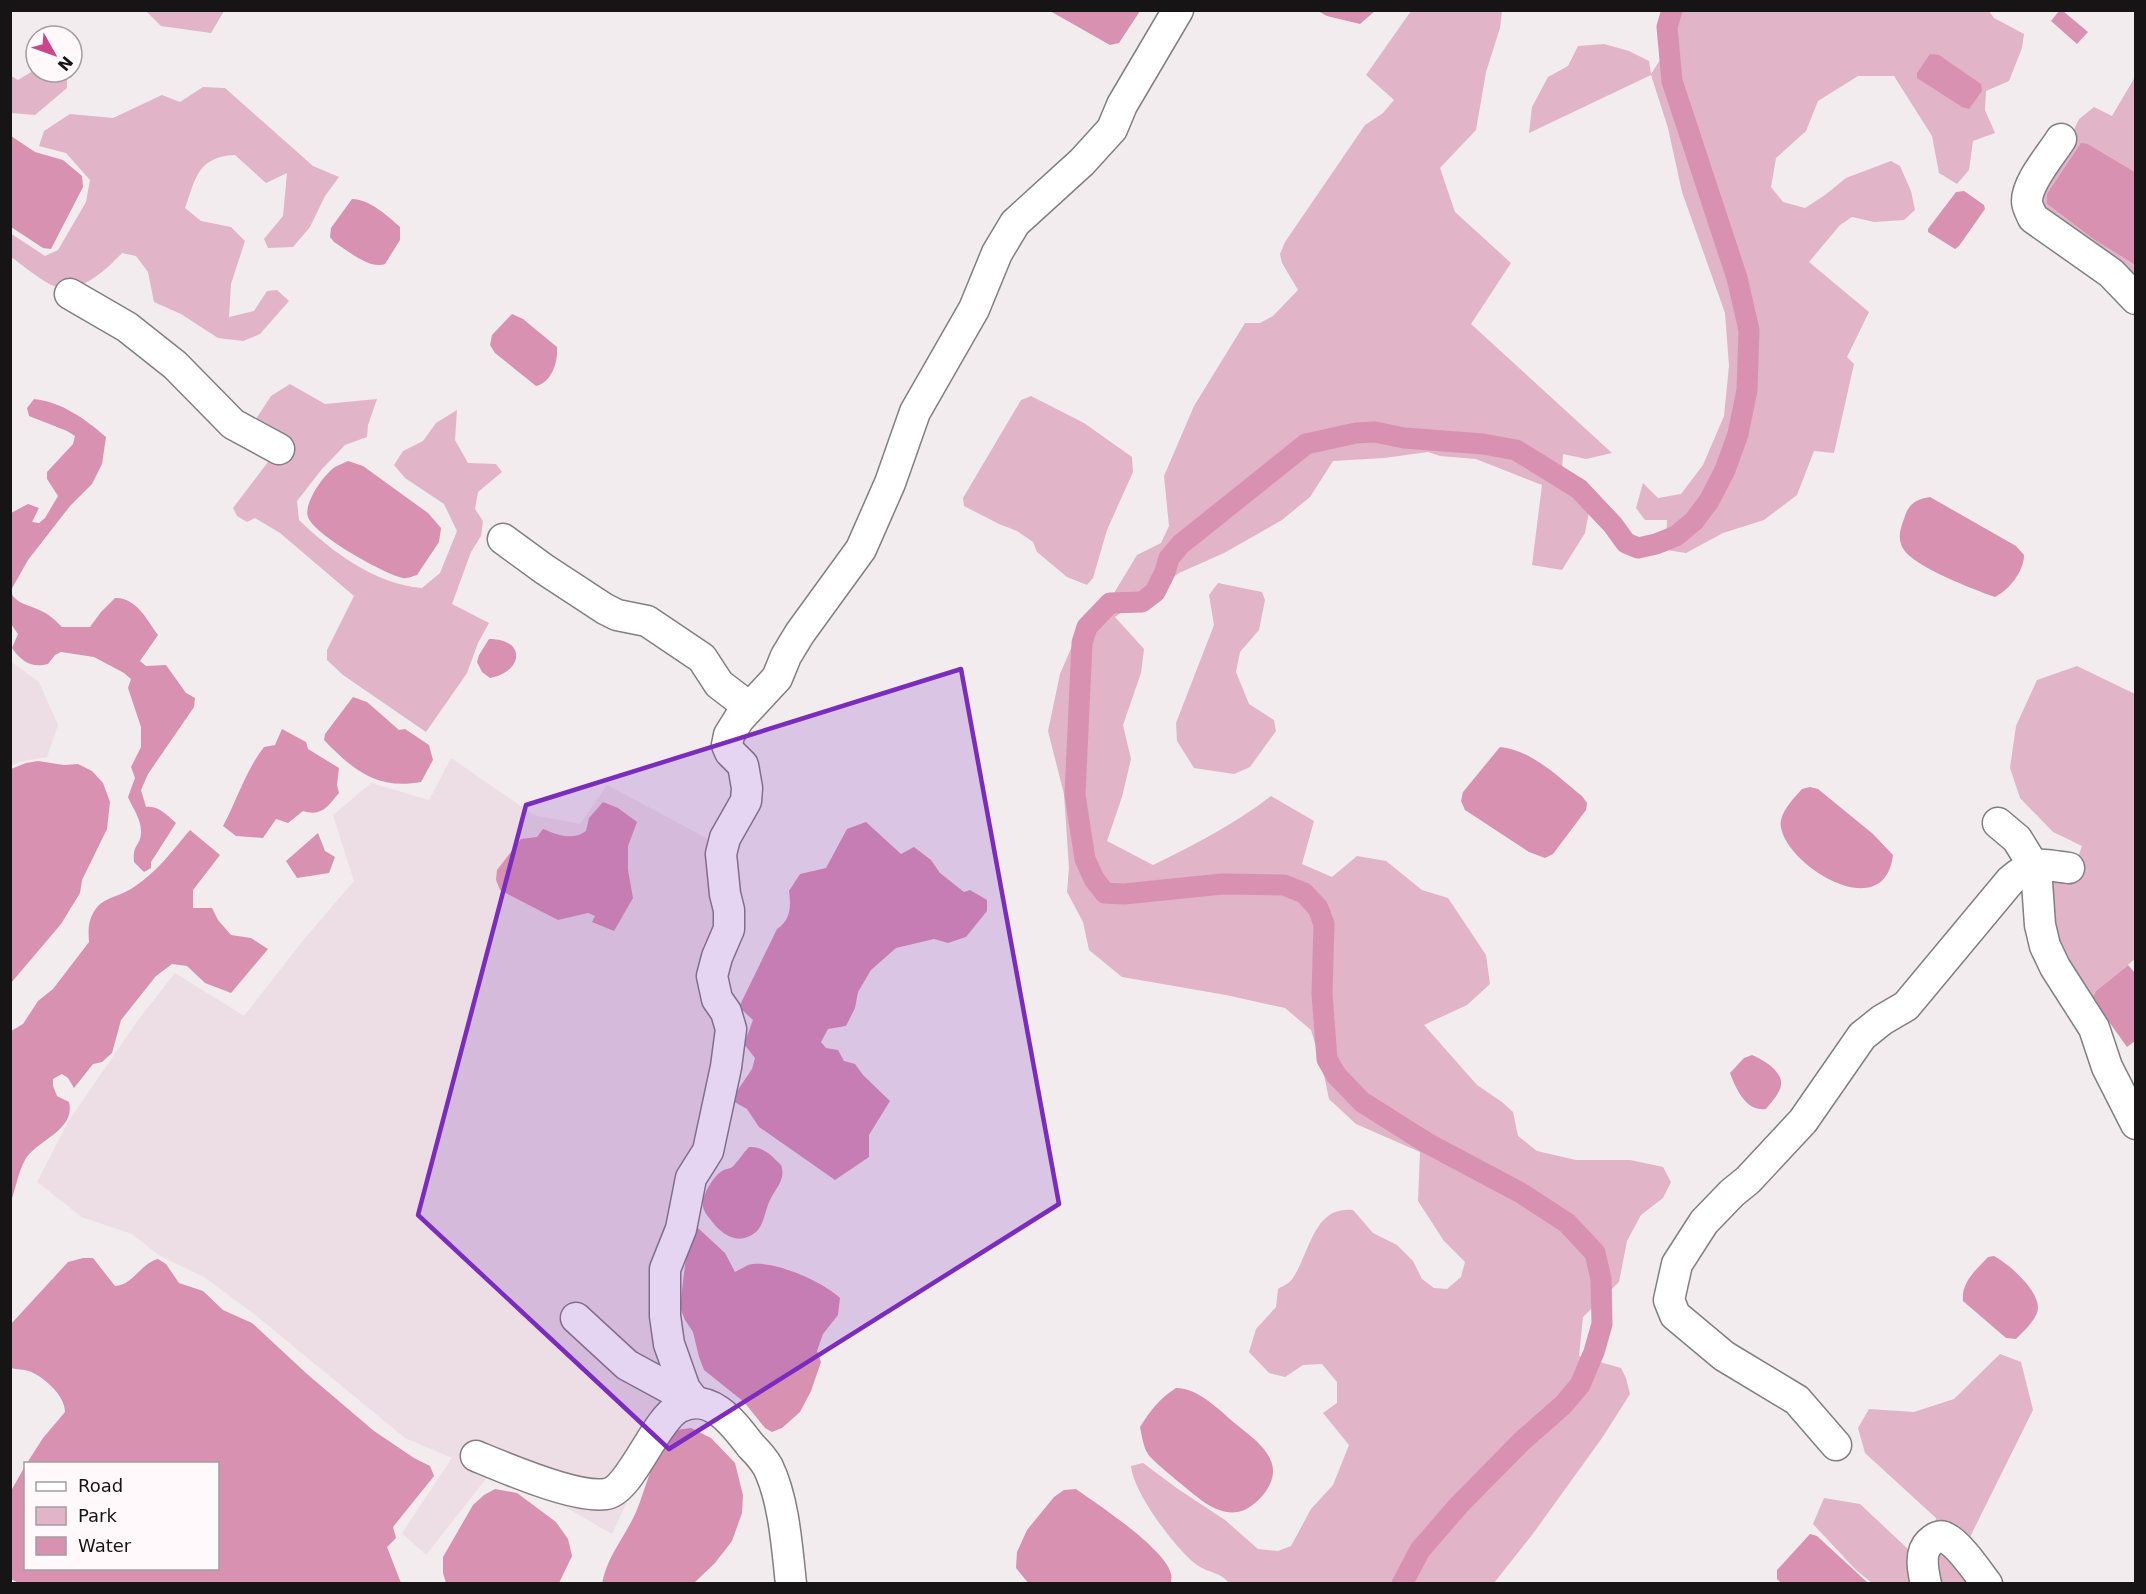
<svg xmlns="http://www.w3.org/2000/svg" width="2146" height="1594" font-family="'DejaVu Sans',sans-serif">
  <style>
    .built { fill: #ecdee4 }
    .green { fill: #e1b4c7 }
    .water { fill: #d991b1 }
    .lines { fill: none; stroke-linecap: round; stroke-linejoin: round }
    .canal { stroke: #d991b1; stroke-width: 21 }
    .minor-casing { stroke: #847e80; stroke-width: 33 }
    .minor { stroke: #fff; stroke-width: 30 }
    .marked { fill: #7b2cbf; fill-opacity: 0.2; stroke: #7b2cbf; stroke-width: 4.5; stroke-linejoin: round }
  </style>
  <rect width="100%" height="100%" fill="#f2ecee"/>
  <!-- built -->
  <g class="built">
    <path d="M10,661L39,682L58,725L47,757L23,761L11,765Z"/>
    <path d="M451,758L534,815L580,824L607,785L712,841L723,1024L663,1346L664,1438L629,1498L612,1534L560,1504L502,1477L489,1475L426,1555L402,1533L452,1458L405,1438L254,1314L204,1277L160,1256L132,1234L82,1217L37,1182L68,1122L138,1020L175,973L244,1016L305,938L354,881L333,815L371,783L429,800Z"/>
  </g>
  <!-- green -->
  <g class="green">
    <path d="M1910,10L1989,11L1994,18L2024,34L2022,48L2009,81L1986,91L1985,110L1995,133L1973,141L1969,170L1957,184L1939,173L1932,136L1894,76H1858L1818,101L1806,131L1776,158L1771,187L1783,202L1805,208L1825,195L1846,178L1891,161L1900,166L1911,191L1915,210L1904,220L1874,222L1852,217L1840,225L1809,262L1869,312L1847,357L1854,364L1834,453L1814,451L1797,495L1764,520L1723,533L1686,553L1666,550L1667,520H1645L1636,508L1643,483L1658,498L1681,494L1703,465L1724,416L1729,366L1725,313L1682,192L1668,128L1651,75L1529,133L1532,107L1548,77L1568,66L1578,46L1604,44L1629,51L1649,61L1651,74L1660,60L1662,25L1668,11Z"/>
    <path d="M146,11H224L211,33L161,26Z"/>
    <path d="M1411,11H1502L1500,28L1486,72L1476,130L1440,168L1455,212L1511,263L1471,324L1612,453L1586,459L1563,454L1561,486L1589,512L1585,533L1562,570L1532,565L1542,485L1476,459L1440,456L1428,452L1384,458L1333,461L1310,497L1282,520L1224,553L1179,573L1115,617L1144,649L1141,673L1123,725L1131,759L1122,797L1107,841L1153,865C1194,845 1235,824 1271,796L1314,821L1302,864L1332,877L1357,856L1386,861L1422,890L1448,898L1486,955L1490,984L1467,1005L1424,1025L1477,1085L1502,1102L1513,1112L1518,1136L1537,1151L1576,1160H1630L1663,1167L1671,1182L1663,1198L1641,1215L1627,1241L1619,1282L1583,1317L1579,1356L1621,1368L1626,1378L1630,1394L1602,1438L1532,1535L1494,1583H1229C1221,1572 1208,1573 1197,1565C1176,1550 1133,1492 1131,1466L1143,1463L1178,1489L1225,1520L1258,1549L1278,1551L1291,1546L1311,1509L1333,1485L1349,1445L1323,1413L1337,1403V1382L1322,1364L1303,1365L1285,1377L1269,1373L1249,1352L1256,1329L1276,1307L1278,1289C1283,1286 1290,1283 1293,1278C1310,1252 1314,1205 1353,1210L1373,1233L1397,1245L1413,1261L1422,1279L1434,1288L1447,1289L1461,1277L1465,1262L1444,1241L1418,1201L1420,1152L1356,1124L1329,1099L1323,1070L1311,1030L1285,1008L1226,995L1122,977L1089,950L1083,922L1067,892L1069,868L1064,794L1048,731L1060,674L1085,616L1114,593L1137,555L1161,543L1169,526L1164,476L1194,406L1245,323H1260L1273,316L1298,290L1282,263L1280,254L1285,242L1365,125L1383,113L1394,100L1366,75Z"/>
    <path d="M36,69V72H67V88L35,115L11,113V76L18,80Z"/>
    <path d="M2135,77V172L2088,144L2047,194V204L2093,239L2135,265V292L2038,211L2044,177L2070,138L2079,119L2094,107L2112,116Z"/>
    <path d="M203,87L225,88L313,166L339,177L325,196L310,227L293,247L268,248L264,239L283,216L287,173L266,183L235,155C197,157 196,178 185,208L201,221L231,227L245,241L231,284L229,317L254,311L267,291L277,290L289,301L260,334L243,341L218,338L181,314L154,302L148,272L136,256L122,253C106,270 80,295 54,286C43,282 21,264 11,257L10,233L45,256L58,250L86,202L90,180L66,153L39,146L44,131L70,114L113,118L162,95L180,102Z"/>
    <path d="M290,384L325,404L377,399L368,425L367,437L345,445L322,469L297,501L299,520C332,552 375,584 422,588L440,573L457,531L444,504L405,478L394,465L403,451L423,441L436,423L457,410L455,440L468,463L496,464L502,472L478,492L475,509L483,521L481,536L471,552L452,604L489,623L478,643L467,673L426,732L343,675L327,660V650L354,596L280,533L255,518L247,522L237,516L233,508L268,462L254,422L271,396Z"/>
    <path d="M1031,396L1084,423L1132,457L1133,472L1107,530L1093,578L1087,585L1067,577L1037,552L1033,542L1017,531L999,524L964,506L963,498L1021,400Z"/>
    <path d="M1218,583L1262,592L1265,600L1259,630L1240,652L1236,672L1249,704L1274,720L1276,731L1250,767L1234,774L1194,768L1177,741L1176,723L1214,625L1209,595Z"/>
    <path d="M2077,666L2135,694V959L2096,991L2092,998L2058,948L2049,909L2052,882C2067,873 2077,863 2082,846L2053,832L2020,798L2010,768L2016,726L2037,680Z"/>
    <path d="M2000,1354L2021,1362L2033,1410L1970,1537L1962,1570L1973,1583H1872L1856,1570L1813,1524L1824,1498L1860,1504L1909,1550L1936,1549V1518L1865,1453L1858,1428L1869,1409L1914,1412L1954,1399Z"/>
  </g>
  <!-- water -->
  <g class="water">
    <path d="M1050,11L1140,10V11L1119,43L1110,45Z"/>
    <path d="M1318,11H1375L1360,24L1327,16Z"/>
    <path d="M2059,11H2063L2088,32L2077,44L2051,21Z"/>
    <path d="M1930,54L1939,55L1981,84L1982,91L1969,109L1962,107L1917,78V73Z"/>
    <path d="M11,136L35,152L63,160L82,176L83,187L51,249L43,248L11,227Z"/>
    <path d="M2081,143L2088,144L2135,172V265L2093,239L2047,204V194Z"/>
    <path d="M1964,191L1984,205L1985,209L1959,246L1955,249L1928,232V229L1956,192Z"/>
    <path d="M352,199C369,199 388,216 400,227V240L385,264C370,270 347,250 334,242L330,237L331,228Z"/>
    <path d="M512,314L523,319L557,347C558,362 552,382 536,386L495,353L490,345L492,335Z"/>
    <path d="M34,399C62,402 85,419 106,437L102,464L92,484L70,506L28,560L11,590V513L28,504L39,508L32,522L39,523L45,518L58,496L47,479V472L73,444L75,436L67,431L29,416L27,408Z"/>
    <path d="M348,461L363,466L428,513L441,528L439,542L417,575C413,576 407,579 403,578C384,574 314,535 308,517C303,504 324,474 335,467C339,465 344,463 348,461Z"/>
    <path d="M1930,497L2016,546L2024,555C2024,571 2009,590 1995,597C1975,590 1915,567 1904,550C1897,540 1900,529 1904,519C1908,504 1916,499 1930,497Z"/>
    <path d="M11,593C17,604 29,605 39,610C49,614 55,620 62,627H90L101,612L115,598C136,597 147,620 158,635L140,661L146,666L166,665L186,693L195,698L194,707L148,774L141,790L146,807C158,805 167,815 176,823L151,862V868L144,872L134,862C132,845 140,846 141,834C142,820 133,809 128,797L135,778L131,767L141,747V727L128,688L131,679L124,673L94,657L61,652L55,655L48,664C31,668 22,662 12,648L18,634L11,624Z"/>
    <path d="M489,639C527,639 523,672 490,678L482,672L477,662L479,655Z"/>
    <path d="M353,697L367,702L399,730L405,729L429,745L433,760L421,782C377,790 353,770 324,740L325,734Z"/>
    <path d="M282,729L306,742L308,749L339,768L337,785L339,793C328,806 322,817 303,811L288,823L276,819L263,838L236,836L223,826C237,800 246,770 264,747L275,745Z"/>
    <path d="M1500,747C1532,750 1558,777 1582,796L1587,803L1586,810L1553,854L1545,858L1529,852L1465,810L1461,801L1463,792Z"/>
    <path d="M38,761L64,765L78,764L92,771L103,783L110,802L107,829L82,880L80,893L61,924L11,983L10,831L12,825L10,818L11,769L26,763Z"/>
    <path d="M1810,787L1818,789L1873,834L1893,855C1884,931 1774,858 1781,820C1784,808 1794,798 1802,789Z"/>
    <path d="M603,802L618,808L637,822L628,846V870L633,898L614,931L592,922L595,916L588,913L558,920L500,890L496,880L497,870L521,839L537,837L543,829C558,835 572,841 586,831L589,818Z"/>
    <path d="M866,822L901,854L914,847L931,860L940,873L964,892L970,890L987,900V911L966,937L948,943L934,939L896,948L871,970L858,992L855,1008L846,1026L828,1029L821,1042L826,1048L838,1050L844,1061L855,1064L863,1075L890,1101L869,1135V1157L835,1180L759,1127L747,1109L731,1100L752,1069L755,1058L744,1044L753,1020L739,1007L777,929C791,920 791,906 789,891L800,874L826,868L847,829Z"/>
    <path d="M190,830L220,855L193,890V908H212L218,920L231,935L251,938L268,949L231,993L205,983L187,966L172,964L156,976L121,1020L112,1053L102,1062L93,1064L74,1088L68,1078L62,1074L53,1079V1086L57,1096L69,1102C76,1131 36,1140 25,1160C18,1172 16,1188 11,1201V1031L23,1024L38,1001L53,989L89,942C88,928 88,918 98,906C105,898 123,895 134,887C157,872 173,850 190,830Z"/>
    <path d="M318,833L325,851L335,857L329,873L297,878L286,861Z"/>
    <path d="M2128,965L2135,973V1041L2127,1047L2092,998L2096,991Z"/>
    <path d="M1752,1055C1762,1059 1783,1071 1781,1085C1780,1093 1771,1103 1766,1109C1746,1112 1736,1089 1730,1073L1744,1058Z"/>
    <path d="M749,1147C763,1146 772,1156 781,1165C786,1178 777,1187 771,1198C765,1209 765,1223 756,1232C738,1247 721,1234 710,1219C706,1214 702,1209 703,1202C704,1192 714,1176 722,1171C725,1169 728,1169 731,1168C737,1163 743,1153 749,1147Z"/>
    <path d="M698,1228L725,1253L735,1272C739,1270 744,1267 748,1265C770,1258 824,1282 840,1298L838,1315L823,1334L817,1351L821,1362L811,1391L800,1412L782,1428L772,1432L765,1428L744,1402L704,1370L699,1357L693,1332L685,1320L680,1307L688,1240L693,1230Z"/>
    <path d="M1994,1256C2009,1264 2044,1294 2037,1313C2033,1323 2023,1332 2016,1339L2006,1338L1963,1301C1961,1282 1976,1270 1988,1257Z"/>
    <path d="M83,1258H93L115,1286C132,1286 141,1263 158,1259L166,1264L179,1283L203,1291L223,1310L252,1323L307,1374L374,1431L414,1458L430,1466L434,1476L393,1527L396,1538L387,1547L401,1583L20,1584L11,1579V1491L25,1466L26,1568H218V1464L27,1463L43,1438L65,1412C65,1395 44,1377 29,1371C23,1369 17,1370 11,1368V1324L68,1262Z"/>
    <path d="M1176,1388C1199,1388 1220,1411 1237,1425C1261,1444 1288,1464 1263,1495C1257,1502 1247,1511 1237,1512C1228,1514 1214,1509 1207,1504C1199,1499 1151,1460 1148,1454C1143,1446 1142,1436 1140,1427C1150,1411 1160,1398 1176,1388Z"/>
    <path d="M691,1428L711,1438L735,1463L743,1495L742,1513L732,1541L715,1563L694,1583L602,1584C606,1558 626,1535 636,1512C646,1488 651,1461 667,1439C673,1430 680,1429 691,1428Z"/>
    <path d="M495,1489L517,1493L556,1522L568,1539L572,1556L559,1583H446L443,1573V1557L473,1505L484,1495Z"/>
    <path d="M1076,1489C1097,1504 1166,1549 1171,1574C1172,1577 1171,1580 1171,1583L1029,1584L1016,1568L1017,1552L1027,1530L1054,1497L1064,1490Z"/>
    <path d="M1810,1534L1817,1536L1868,1583H1781L1777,1579V1570Z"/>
  </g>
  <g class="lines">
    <!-- canal -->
    <path class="canal" d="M1402,1584L1420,1550L1459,1505L1521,1442L1563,1405L1580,1385L1594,1352L1602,1324L1601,1279L1595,1253L1567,1223L1521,1193L1427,1143L1362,1102L1336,1075L1327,1059L1322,994L1324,924L1318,908L1304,893L1284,885L1222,884L1124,894L1105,893L1094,879L1085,859L1075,795L1082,643L1087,627L1110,603L1142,602L1155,592L1165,572L1169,558L1181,544L1306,444L1356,433L1375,432L1404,438L1483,444L1516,450L1579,489L1613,525L1626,543L1638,548L1656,544L1676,536L1694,521L1709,501L1725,470L1738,434L1747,390L1749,330L1737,278L1672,81L1667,27L1672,10"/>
    <!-- minor casing -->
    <g class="minor-casing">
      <g id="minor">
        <path d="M2061,139C2051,155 2027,182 2027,201C2027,207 2031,213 2033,218L2111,273L2136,299"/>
        <path d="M70,294L127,327L175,365L233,424L279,449"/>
        <path d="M503,539L544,569L605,609L617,615L647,621L702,658L719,684L749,707"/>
        <path d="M1998,823L2017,839L2033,865L2037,882L2040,925L2045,946L2055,967L2094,1028L2107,1067L2136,1124"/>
        <path d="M576,1318L627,1365L695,1402"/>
        <path d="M695,1402L685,1389L669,1344L665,1316V1269L681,1229L691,1178L708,1151L726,1067L731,1029L726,1012L717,999L712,976L717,957L729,929V910L725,894L721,854L725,838L746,801L747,788L743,765L730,752L727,745L729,735L739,719L777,678L786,656L800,633L861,549L890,483L915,412L974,309L997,253L1015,223L1082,162L1112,129L1122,105L1178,10"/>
        <path d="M1836,1445L1797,1400L1724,1356L1675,1315L1669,1300L1677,1264L1704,1222L1732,1193L1748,1180L1803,1121L1862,1036L1882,1020L1906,1006L2010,881C2034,860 2038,864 2069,868"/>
        <path d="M476,1456C505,1468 576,1499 606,1494C630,1491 654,1422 678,1408C710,1390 734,1424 751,1446C757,1452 764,1460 768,1467C784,1500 787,1547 791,1584"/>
        <path d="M1926,1584C1923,1571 1919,1553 1929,1543C1934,1538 1940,1534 1946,1538C1960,1545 1977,1571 1987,1584"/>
      </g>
    </g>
    <!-- minor -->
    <use href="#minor" class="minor"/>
  </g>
  <!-- marked area -->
  <path class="marked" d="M961,669L1059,1204L669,1449L418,1215L526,805Z"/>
  <!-- border -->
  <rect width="2146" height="1594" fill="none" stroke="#161415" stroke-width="24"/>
  <!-- legend -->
  <rect x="24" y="1462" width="195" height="108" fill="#fff9fb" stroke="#a29d9f" stroke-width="1.5"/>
  <rect x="36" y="1482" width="30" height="9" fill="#ffffff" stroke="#a29d9f" stroke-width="1.5"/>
  <text x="78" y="1492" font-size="18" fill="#161415">Road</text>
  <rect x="36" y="1507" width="30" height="18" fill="#e1b4c7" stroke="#a29d9f" stroke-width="1.5"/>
  <text x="78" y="1522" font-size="18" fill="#161415">Park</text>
  <rect x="36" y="1537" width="30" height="18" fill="#d991b1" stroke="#a29d9f" stroke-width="1.5"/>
  <text x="78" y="1552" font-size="18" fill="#161415">Water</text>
  <!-- north arrow -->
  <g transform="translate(54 54) rotate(130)"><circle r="28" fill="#fff9fb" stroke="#a29d9f" stroke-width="1.5"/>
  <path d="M0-4.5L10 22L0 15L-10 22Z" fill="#ca468b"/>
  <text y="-9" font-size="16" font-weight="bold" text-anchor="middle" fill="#161415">N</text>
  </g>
</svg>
